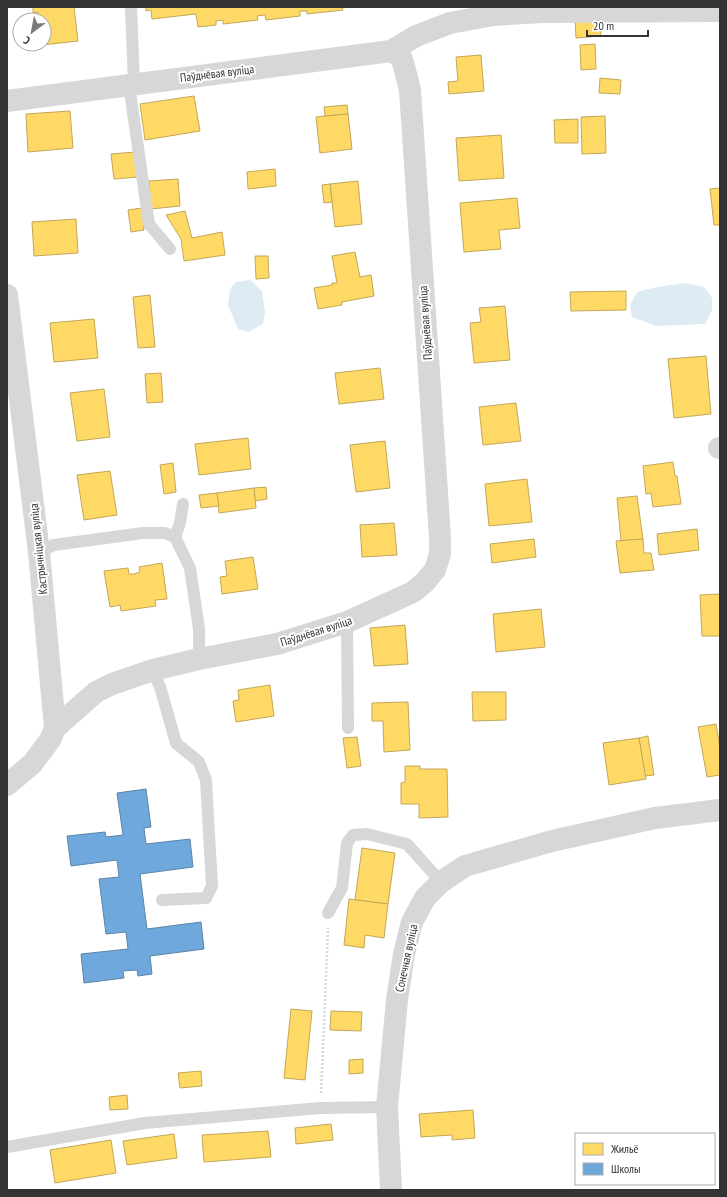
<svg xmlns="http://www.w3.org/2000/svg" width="727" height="1197" font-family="'PT Sans Narrow',sans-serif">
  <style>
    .water { fill: #ddebf3 }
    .homes { fill: #ffd966; stroke: #c2a757 }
    .schools { fill: #6fa8dc; stroke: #5d85a9 }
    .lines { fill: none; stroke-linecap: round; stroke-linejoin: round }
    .path { stroke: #d6d6d6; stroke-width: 2.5; stroke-dasharray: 2 2; stroke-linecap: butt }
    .lane { stroke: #d7d7d7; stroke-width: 12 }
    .street { stroke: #d7d7d7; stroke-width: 22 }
    .labels { text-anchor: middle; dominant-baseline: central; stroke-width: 4; stroke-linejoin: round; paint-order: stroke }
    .street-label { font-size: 12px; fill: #333; stroke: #fff }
  </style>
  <rect width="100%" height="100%" fill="#fff"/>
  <!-- water -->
  <g class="water">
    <path d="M250,280L262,291L265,313L263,324L249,332L238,329L228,305L230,289L236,282Z"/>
    <path d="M686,283L704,287L712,298V310L705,324L656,326L632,317L630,305L637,292L657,287Z"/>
  </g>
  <!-- homes -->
  <g class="homes">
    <path d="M33,7H74L78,41L42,45V44H44V20H39L38,12L33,13Z"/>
    <path d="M146,7H342L343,10L307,14V11H300V16L266,20L265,15L257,16L258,20L223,24V20L216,21V25L198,27L196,14L152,19L151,10L146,11Z"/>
    <path d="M600,17L601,36L576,38L575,19Z"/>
    <path d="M595,44L596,69L581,70L580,45Z"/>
    <path d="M481,55L484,91L449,94L448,82L458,81L456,57Z"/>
    <path d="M600,78L621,80L620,94L599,93Z"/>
    <path d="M194,96L200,131L145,140L140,104Z"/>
    <path d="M347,105L348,114L325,116L324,107Z"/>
    <path d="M70,111L73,148L28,152L26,114Z"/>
    <path d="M348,114L352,149L320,153L316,117Z"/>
    <path d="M605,116L606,153L582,154L581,117Z"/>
    <path d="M578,119V143H555L554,120Z"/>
    <path d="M501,135L504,178L459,181L456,138Z"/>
    <path d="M135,152L138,177L114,179L111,154Z"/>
    <path d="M275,169L276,186L248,189L247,172Z"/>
    <path d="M178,179L180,206L151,209L149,181Z"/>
    <path d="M358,181L362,224L335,227L330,184Z"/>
    <path d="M330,184L332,202L324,203L322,185Z"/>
    <path d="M720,188V225H714L710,189Z"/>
    <path d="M517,198L520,228L499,230L501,249L464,252L460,203Z"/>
    <path d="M142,208L144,230L131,232L128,210Z"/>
    <path d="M185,211L192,238L222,232L225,255L184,261L181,239L166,215Z"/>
    <path d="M76,219L78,253L34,256L32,222Z"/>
    <path d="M355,252L360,277L371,275L374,296L342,302V305L318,309L314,288L332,285V283H337L332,256Z"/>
    <path d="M255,256H268L269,278L256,279Z"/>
    <path d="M626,291V310L571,311L570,292Z"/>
    <path d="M150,295L155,347L138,348L133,297Z"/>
    <path d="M505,306L510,360L474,363L470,323L481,322L479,308Z"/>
    <path d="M94,319L98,358L54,362L50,323Z"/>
    <path d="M706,356L711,414L674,418L668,359Z"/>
    <path d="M380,368L384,399L339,404L335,373Z"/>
    <path d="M161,373L163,402L147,403L145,374Z"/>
    <path d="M104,389L110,437L77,441L70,393Z"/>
    <path d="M516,403L521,441L483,445L479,407Z"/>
    <path d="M248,438L251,469L199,475L195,444Z"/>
    <path d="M385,441L390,488L356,492L350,445Z"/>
    <path d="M673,462L675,476H677L681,504L653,507L651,493L646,494L643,466Z"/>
    <path d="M173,463L176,492L164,494L160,465Z"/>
    <path d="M110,471L117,515L84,520L77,475Z"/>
    <path d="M527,479L532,522L489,526L485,484Z"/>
    <path d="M266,487L267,499L255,501L254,488Z"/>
    <path d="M254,488L256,508L219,513L217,493Z"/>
    <path d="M217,493L219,506L201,508L199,495Z"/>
    <path d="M637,496L643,539L621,541L617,498Z"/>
    <path d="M394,523L397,555L362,557L360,525Z"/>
    <path d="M697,529L699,550L659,555L657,534Z"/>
    <path d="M534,539L536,557L492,563L490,544Z"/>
    <path d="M643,539L644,553H651L654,570L620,573L616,541Z"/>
    <path d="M253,557L258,589L222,594L220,577L227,576L225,561Z"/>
    <path d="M162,563L167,599L155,600L156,606L121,611L120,605L110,607L104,571L128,568L129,574H134L140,572L139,567Z"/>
    <path d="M720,594V636H702L700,595Z"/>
    <path d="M541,609L545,647L496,652L493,614Z"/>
    <path d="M405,625L408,664L374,666L370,628Z"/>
    <path d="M270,685L274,716L236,722L233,701L239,700L238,690Z"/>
    <path d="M472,692H506V720L473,721Z"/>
    <path d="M408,702L410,750L384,752L383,721H372V703Z"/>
    <path d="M716,724L720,747V775L707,777L698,727Z"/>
    <path d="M648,736L654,775L645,776L639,738Z"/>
    <path d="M357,737L361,766L347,768L343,738Z"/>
    <path d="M639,738L646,779L609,785L603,743Z"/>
    <path d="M405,766H420V769H447L448,817L419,818V804H401V783L405,782Z"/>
    <path d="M362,848L395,853L388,904L355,900Z"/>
    <path d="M349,899L388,904L384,938L365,935L364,948L344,945Z"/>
    <path d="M291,1009L312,1011L305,1080L284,1078Z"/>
    <path d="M331,1011L362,1012L361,1031L330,1030Z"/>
    <path d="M363,1059V1073L349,1074V1060Z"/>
    <path d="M201,1071L202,1086L180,1088L178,1073Z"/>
    <path d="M127,1095L128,1109L110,1110L109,1097Z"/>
    <path d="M473,1110L475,1138L452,1140V1135L421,1137L419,1114Z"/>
    <path d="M331,1124L333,1140L296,1144L295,1128Z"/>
    <path d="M268,1131L271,1157L204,1162L202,1135Z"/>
    <path d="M174,1134L177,1158L127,1165L123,1141Z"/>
    <path d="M111,1140L116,1173L55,1183L50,1150Z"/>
  </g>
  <!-- schools -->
  <path class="schools" d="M146,789L151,827L144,828L146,844L190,839L193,867L140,874L147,929L201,922L204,949L150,956L152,974L138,976L137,970L123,971L124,978L84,983L81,954L128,949L126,932L106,934L99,879L119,877L117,860L71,866L67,836L105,832L106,837L123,835L117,793Z"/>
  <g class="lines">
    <!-- path -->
    <path class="path" d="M321,1093L324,1025L328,928"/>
    <!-- lane -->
    <g class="lane">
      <path d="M131,7L134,84"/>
      <path d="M129,85L149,224L170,249"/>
      <path d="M175,537L180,523L183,504"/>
      <path d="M39,552L54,545L143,533H165L175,537L190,568L199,629V659"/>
      <path d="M347,622L348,728"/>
      <path d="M153,670L161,690L176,743L199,762L206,780L212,886L206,898L162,900"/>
      <path d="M328,913L342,888L347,843L353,835L367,834L407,844L441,882"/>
      <path d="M7,1147L145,1123L320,1108L387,1107"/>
    </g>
    <!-- street -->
    <g class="street">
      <path d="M391,51L416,36L450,23L493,15L543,12L720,11"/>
      <path d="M7,101L391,51L401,57L404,66L410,90L440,537V554L435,570L425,582L413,592L347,622L277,644L199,659L153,670L112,684L96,692L55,728"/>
      <path d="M7,295L39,552L55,728L50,740L32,764L7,785"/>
      <path d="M719,448H720"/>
      <path d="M391,1190L387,1107L397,1000L404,954L412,922L425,898L441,882L465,866L552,841L655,818L720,810"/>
    </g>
  </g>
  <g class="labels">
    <!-- street labels -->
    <g class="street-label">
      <text transform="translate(217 73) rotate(-7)">Паўднёвая вуліца</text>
      <text transform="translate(425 323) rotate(-94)">Паўднёвая вуліца</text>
      <text transform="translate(38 549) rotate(-96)">Кастрычніцкая вуліца</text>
      <text transform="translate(316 631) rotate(-18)">Паўднёвая вуліца</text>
      <text transform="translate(406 958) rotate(-78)">Сонечная вуліца</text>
    </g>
  </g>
  <!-- border -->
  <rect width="727" height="1197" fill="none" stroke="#333333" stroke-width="16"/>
  <!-- legend -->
  <rect x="575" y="1133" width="140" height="52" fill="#ffffff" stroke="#adadad"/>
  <rect x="583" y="1143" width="20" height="12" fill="#ffd966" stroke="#adadad"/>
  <text x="611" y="1153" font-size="12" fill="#333333">Жильё</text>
  <rect x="583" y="1163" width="20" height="12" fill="#6fa8dc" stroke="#adadad"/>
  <text x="611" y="1173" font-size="12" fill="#333333">Школы</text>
  <!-- north arrow -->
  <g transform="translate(32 32) rotate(212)"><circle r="19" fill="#ffffff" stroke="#adadad"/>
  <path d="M0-3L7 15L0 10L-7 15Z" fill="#7a7a7a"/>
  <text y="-6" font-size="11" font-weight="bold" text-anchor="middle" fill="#333333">С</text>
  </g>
  <!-- scale -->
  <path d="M587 30v6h61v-6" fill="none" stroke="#333333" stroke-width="2"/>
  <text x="593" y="30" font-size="12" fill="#333333" stroke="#ffffff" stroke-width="3" paint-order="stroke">20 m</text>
</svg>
